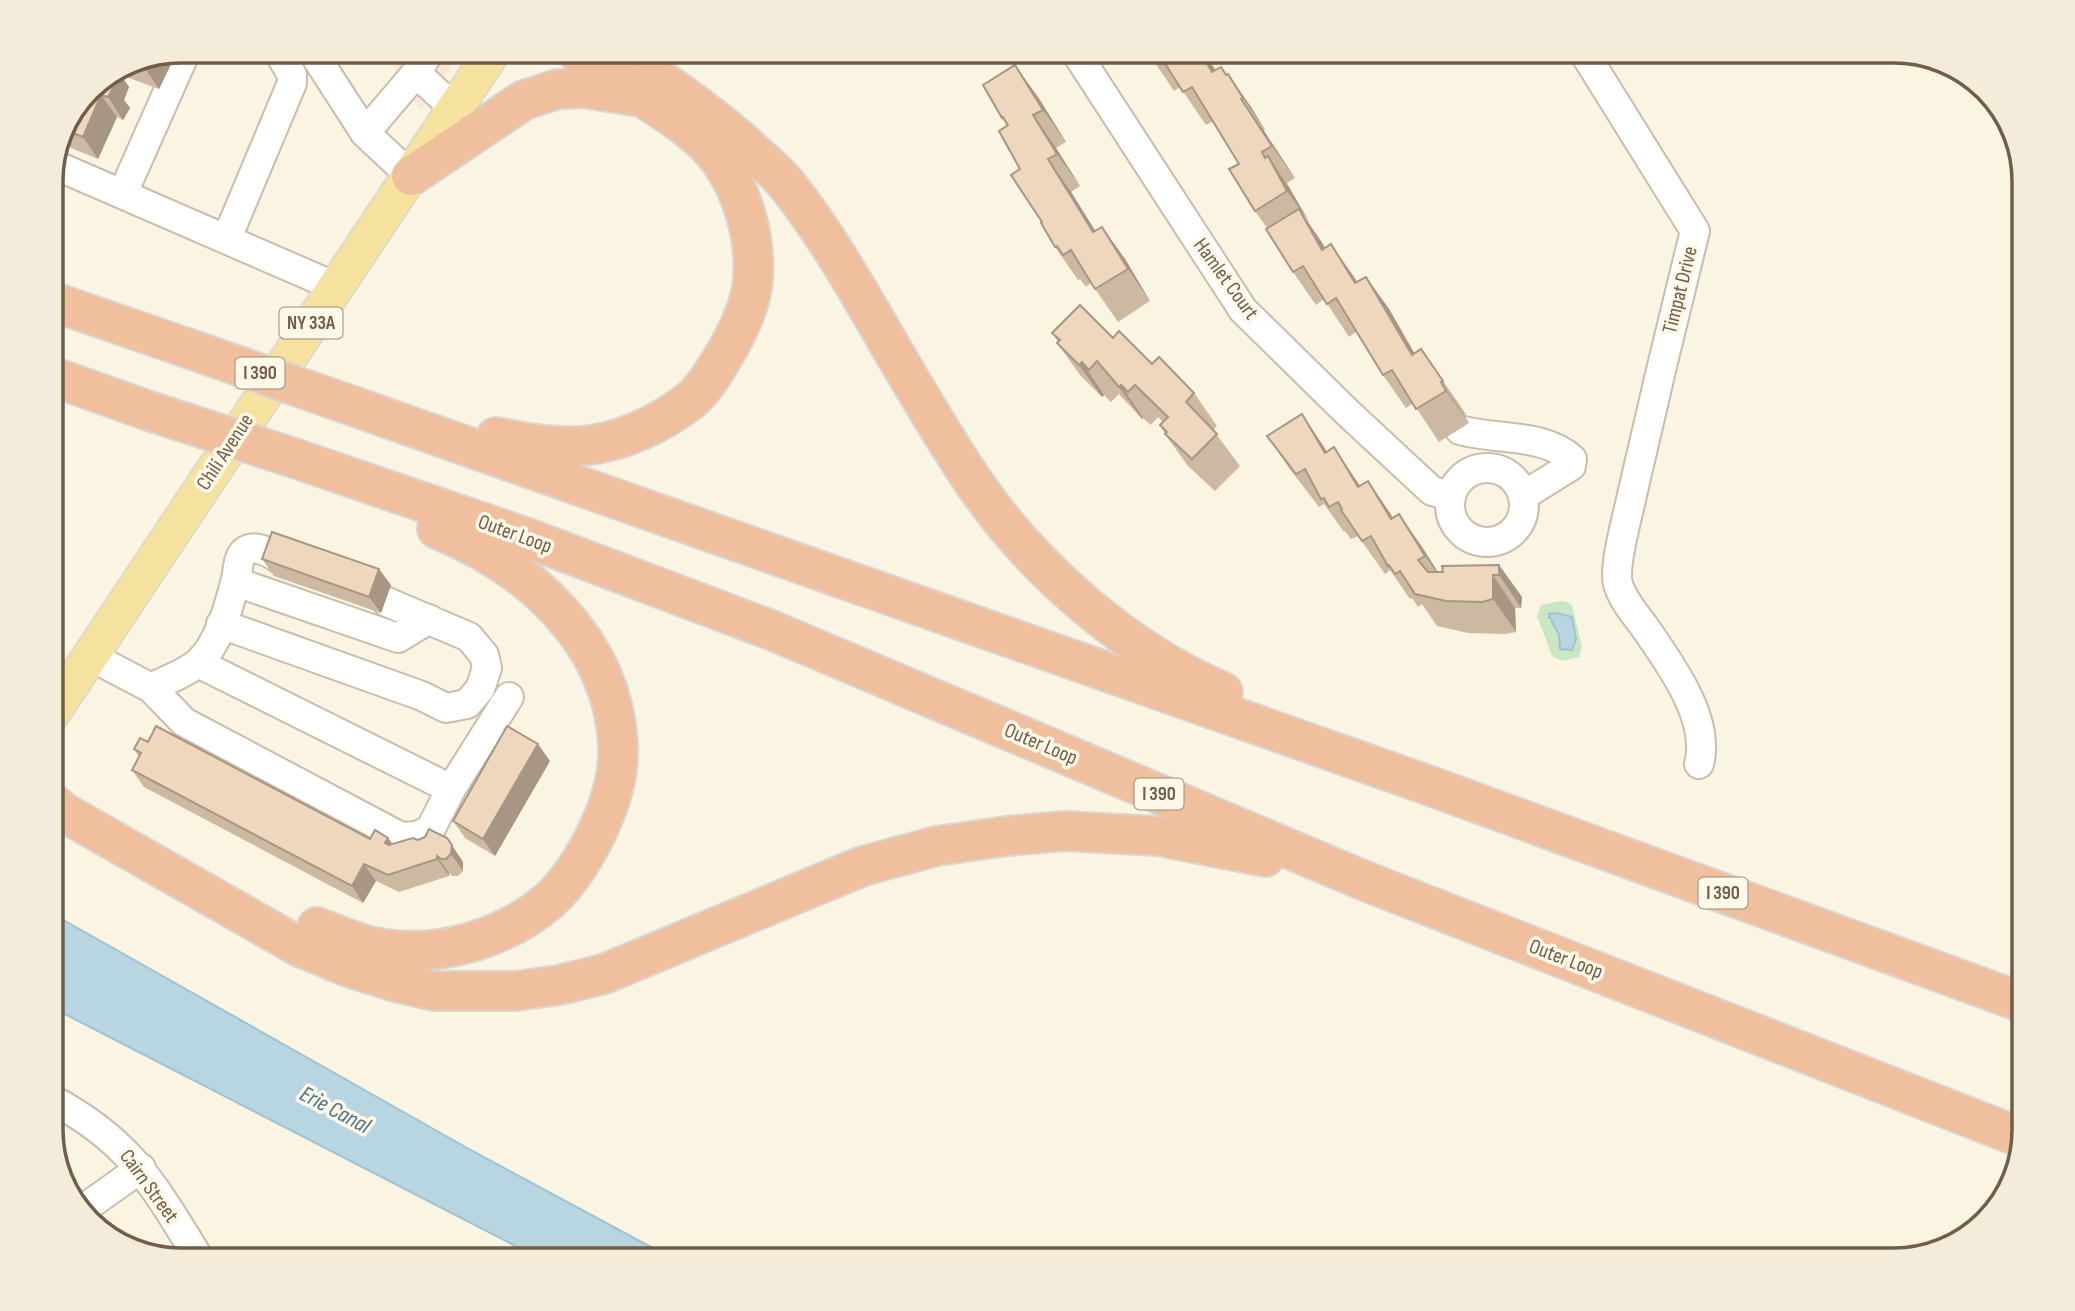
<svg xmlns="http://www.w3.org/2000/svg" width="2075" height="1311" font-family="'Sofia Sans Condensed',sans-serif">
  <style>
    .commercial { fill: #fae6d6 }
    .green { fill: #cbe6c2 }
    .water { fill: #b8d6e2; stroke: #9fc3d3; stroke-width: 2 }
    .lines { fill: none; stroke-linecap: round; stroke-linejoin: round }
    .minor-casing { stroke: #cabdaa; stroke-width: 32 }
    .major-casing { stroke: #dad5d0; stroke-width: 38 }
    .highway-casing { stroke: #dad5d0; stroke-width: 42 }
    .minor { stroke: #fff; stroke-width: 28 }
    .major { stroke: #f5e29e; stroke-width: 35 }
    .highway { stroke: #f0bf9d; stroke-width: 38 }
    .highway-bridge-casing { stroke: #dad5d0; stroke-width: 42; stroke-linecap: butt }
    .highway-bridge { stroke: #f0bf9d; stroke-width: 38 }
    .wall { fill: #cdb9a2 }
    .shaded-wall { fill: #a79684 }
    .building { fill: #eed7bc; stroke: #a79684; stroke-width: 2 }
    .labels { text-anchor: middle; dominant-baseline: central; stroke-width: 7; stroke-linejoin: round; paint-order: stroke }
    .shield { fill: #fef8e8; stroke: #9b8c79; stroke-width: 2 }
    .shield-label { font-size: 19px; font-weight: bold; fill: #705d4a }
    .street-label { font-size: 21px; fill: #705d4a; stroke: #fef8e8 }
    .water-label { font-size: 23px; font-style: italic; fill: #497489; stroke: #fef8e8 }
    .rim { fill: none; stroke: #705d4a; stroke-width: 3.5 }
  </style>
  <rect width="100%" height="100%" fill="#faf4e2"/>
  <!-- commercial -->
  <path class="commercial" d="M384,51H461L421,111Z"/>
  <!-- green -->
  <path class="green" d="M1560,601L1567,602L1572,605L1582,647L1579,657L1562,661L1552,656L1537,616L1541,605Z"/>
  <!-- water -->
  <g class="water">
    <path d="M1557,613L1572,617L1576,639L1572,650L1560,649C1559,645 1560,639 1559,635C1557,629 1552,625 1551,618H1549V614Z"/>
    <path d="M51,913L469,1149L675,1260H543L51,1007Z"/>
  </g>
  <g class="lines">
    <!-- minor casing -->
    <g class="minor-casing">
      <g id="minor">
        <path d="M312,51L365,133"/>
        <path d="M430,51L416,73L455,109"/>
        <path d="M1075,51L1243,310L1348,413L1432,491L1451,496"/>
        <path d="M1583,51L1695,231C1673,319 1652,407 1632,495C1628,515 1613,566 1618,584C1623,601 1636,615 1646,629C1670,664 1711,719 1699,764"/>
        <path d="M55,165L336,287"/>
        <path d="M411,176L365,133L416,73"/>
        <path d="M123,193L186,51"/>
        <path d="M227,238L292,83V75L278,51"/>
        <path d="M1460,430C1494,440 1544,433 1572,459L1571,466L1523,496"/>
        <circle cx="1487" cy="505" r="37"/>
        <path d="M236,582L398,638L429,619"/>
        <path d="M221,624L422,696L446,708L467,704L480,689L487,668L484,655L469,637L387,602"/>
        <path d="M90,656L151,688L184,722L401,837L417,836L430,830L451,789L509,697"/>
        <path d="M198,663L451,789"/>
        <path d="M151,688C166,680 187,673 199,662C219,643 228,609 235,583C238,574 237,559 244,552C255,543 270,553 280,559"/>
        <path d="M51,1099C132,1142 154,1186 200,1260"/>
        <path d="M82,1210L141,1168"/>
      </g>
    </g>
    <!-- major casing -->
    <g class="major-casing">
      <path id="major" d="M51,715L493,51"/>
    </g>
    <!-- highway casing -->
    <g class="highway-casing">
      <g id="highway">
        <path d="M618,51C664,82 709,112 750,149C763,161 777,172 788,186C830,239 862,298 896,356C922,400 948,445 977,487C1035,571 1129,652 1223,692"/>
        <path d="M411,176L524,100L558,89L584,88L634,96"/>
        <path d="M51,301L187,348"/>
        <path d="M51,376L149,411"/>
        <path d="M333,399L1422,783L2024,1003"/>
        <path d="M496,437C531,444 570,451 606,442C636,435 667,419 691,400C703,390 712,375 720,362C735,338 751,308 753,279C756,239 743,191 719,159C698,131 669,115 641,96C619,82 598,66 576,51"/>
        <path d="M294,458L522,536L771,630L1365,881L2022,1138"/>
        <path d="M51,802L63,812L300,947L351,968L392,981L434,991H516L559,985L604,974L863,866L937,846L1007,836L1065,831L1158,836L1265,857"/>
        <path d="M317,927C340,936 362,946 387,949C444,957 507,937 550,900C567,884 582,861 593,840C608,811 620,778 618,744C612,639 528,566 437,529"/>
      </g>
    </g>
    <!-- minor -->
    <use href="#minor" class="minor"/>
    <!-- major -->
    <use href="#major" class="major"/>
    <!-- highway -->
    <use href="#highway" class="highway"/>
    <!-- highway-bridge casing -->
    <g class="highway-bridge-casing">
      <g id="highway-bridge">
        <path d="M187,348L333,399"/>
        <path d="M149,411L294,458"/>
      </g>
    </g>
    <!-- highway-bridge -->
    <use href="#highway-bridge" class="highway-bridge"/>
  </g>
  <!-- wall -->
  <g class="wall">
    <path d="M1147,51H1202L1216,70L1227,75L1228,74L1251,107L1265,130L1264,131L1295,178L1287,183L1309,224L1325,248L1357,282L1366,277L1389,309L1414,353L1421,349L1466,414L1464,415L1469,423L1439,442L1413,403L1406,408L1383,375L1356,332L1349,337L1324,299L1316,305L1293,272L1267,228L1255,211L1239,164L1213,121L1206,125L1180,87L1174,91Z"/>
    <path d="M132,61L172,62L159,89L121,75L129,87L124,100L130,108L123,120L117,117L98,159L64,145L89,89Z"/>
    <path d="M1038,97L1066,142L1056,148L1080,186L1071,192L1095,231L1102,227L1125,259L1150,301L1118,322L1091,283L1086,287L1080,279L1078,280L1055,247L1042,222L1020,169L1007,126L1002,118Z"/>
    <path d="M1052,333L1113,338L1194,393L1217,426L1213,430L1240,466L1215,491L1188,466L1165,434L1160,425L1163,422L1158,417L1151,425L1143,418L1142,419L1119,394L1111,402L1104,395L1102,397L1080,375L1057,343L1058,342Z"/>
    <path d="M1267,436L1327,452L1360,485L1368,481L1393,518L1399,514L1422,547L1438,572L1499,565L1522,597L1521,608H1515L1516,632L1505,634L1468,633L1437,626L1422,604L1418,607L1412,598L1410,599L1390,570L1385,574L1358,536L1351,539L1345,531L1344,532L1324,504L1319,507L1289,468Z"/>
    <path d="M262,559L391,585L381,613L274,576Z"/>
    <path d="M148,742L370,839L388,838L392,844L418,840L447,838L463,862V871L458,876H452L449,873V876L399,892L376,881L363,903L144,787L132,770L139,757L134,749Z"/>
    <path d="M550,761L495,856L465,838L453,821Z"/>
  </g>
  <!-- shaded-wall -->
  <g class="shaded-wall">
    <path d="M1200,51H1202L1217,73L1212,72Z"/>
    <path d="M166,54L172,62L159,89L144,67L148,57Z"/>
    <path d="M1015,65L1038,97L1066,142L1043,110Z"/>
    <path d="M117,70L129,87L124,100L130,108L123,120L108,97V77Z"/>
    <path d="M1228,74L1251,107L1265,130L1243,98Z"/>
    <path d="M101,95L117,117L98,159L83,137Z"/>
    <path d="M1241,99L1264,131L1295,178L1272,146Z"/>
    <path d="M1033,115L1056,148L1080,186L1057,154Z"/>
    <path d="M1268,156L1290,189L1310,223L1287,191Z"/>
    <path d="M1048,159L1071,192L1116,264L1093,232Z"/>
    <path d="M1299,209L1321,241L1345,282L1322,250Z"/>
    <path d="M1102,227L1125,259L1150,301L1128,269Z"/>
    <path d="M1331,244L1354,277L1378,316L1355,283Z"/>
    <path d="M1366,277L1389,309L1434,387L1412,355Z"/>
    <path d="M1082,362L1104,395L1102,397L1079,365Z"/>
    <path d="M1441,382L1464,415L1469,423L1446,391Z"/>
    <path d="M1121,385L1143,418L1142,419L1119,387Z"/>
    <path d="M1302,414L1324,447L1348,485L1325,453Z"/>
    <path d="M1334,447L1356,480L1381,519L1358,487Z"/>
    <path d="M1368,481L1390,513L1413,552L1391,519Z"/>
    <path d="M1399,514L1422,547L1448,588L1425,556Z"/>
    <path d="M1499,565L1522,597L1521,608L1499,575Z"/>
    <path d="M379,569L391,585L381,613L369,597Z"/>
    <path d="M1493,575L1515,608L1516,632L1493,599Z"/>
    <path d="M538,744L550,761L495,856L483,839Z"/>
    <path d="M388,838L400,854L385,843Z"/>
    <path d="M447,838L463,862V871L451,854Z"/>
    <path d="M437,856L449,873V876L437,859Z"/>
    <path d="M364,864L376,881L363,903L352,886Z"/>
  </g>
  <!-- building -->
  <g class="building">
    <path d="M1147,51H1200L1212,72L1221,67L1226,75L1228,74L1243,98L1241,99L1272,146L1262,152L1265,158L1268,156L1287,191L1255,211L1229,169L1239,164L1192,87L1183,92L1159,54L1151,58Z"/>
    <path d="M148,57L144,67L130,62L132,61Z"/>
    <path d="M1015,65L1043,110L1033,115L1057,154L1048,159L1093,232L1102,227L1128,269L1095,289L1071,250L1063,255L1057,246L1055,247L1041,223L1042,222L1011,175L1020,169L999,131L1008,125L1003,117L1002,118L983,85Z"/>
    <path d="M109,76L107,81L114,86L108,97L101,95L83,137L70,132L89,89Z"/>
    <path d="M1299,209L1322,250L1331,244L1355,283L1366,277L1412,355L1421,349L1443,381L1441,382L1446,391L1416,409L1392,370L1383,375L1336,298L1327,304L1303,266L1293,272L1266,229Z"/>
    <path d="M1080,305L1113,338L1119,331L1152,364L1159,357L1194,393L1186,402L1217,434L1192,459L1165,434L1167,432L1160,425L1168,417L1135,385L1128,392L1121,385L1119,387L1097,361L1089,370L1082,362L1079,365L1057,343L1060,340L1052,333Z"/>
    <path d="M1302,414L1325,453L1334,447L1358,487L1368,481L1391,519L1399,514L1425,556L1418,560L1428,572H1443L1442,566L1499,565V575H1493V599L1482,602L1446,601L1415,594L1400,571L1395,574L1389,565L1388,566L1371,536L1362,541L1341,510L1342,509L1338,502L1329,507L1324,498L1321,499L1305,469L1296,474L1267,436Z"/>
    <path d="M272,532L379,569L369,597L262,559Z"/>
    <path d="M156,726L370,839L375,830L388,838L385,843L389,845L413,838L418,840L425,837L429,829L447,838L452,845L451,854L446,859H441L437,856V859L388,875L364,864L352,886L132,770L141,753L134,749L140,738L148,742Z"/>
    <path d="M507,726L538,744L483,839L453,821Z"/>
  </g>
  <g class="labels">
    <!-- shield labels -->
    <g class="shield">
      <rect x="279.5" y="307.5" width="63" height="31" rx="5"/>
      <rect x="235.5" y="357.5" width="49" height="31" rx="5"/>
      <rect x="1134.5" y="778.5" width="49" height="31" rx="5"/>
      <rect x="1698.5" y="877.5" width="49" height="31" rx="5"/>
    </g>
    <g class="shield-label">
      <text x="311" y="323">NY 33A</text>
      <text x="260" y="373">I 390</text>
      <text x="1159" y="794">I 390</text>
      <text x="1723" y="893">I 390</text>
    </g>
    <!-- street labels -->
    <g class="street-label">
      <text transform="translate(1226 279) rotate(54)">Hamlet Court</text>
      <text transform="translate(1680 290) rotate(-76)">Timpat Drive</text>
      <text transform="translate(225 452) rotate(-57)">Chili Avenue</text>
      <text transform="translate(515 534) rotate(20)">Outer Loop</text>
      <text transform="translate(1041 744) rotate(23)">Outer Loop</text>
      <text transform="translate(1566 959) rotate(21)">Outer Loop</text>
      <text transform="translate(149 1186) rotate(54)">Cairn Street</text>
    </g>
    <!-- water labels -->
    <g class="water-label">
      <text transform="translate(335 1110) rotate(28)">Erie Canal</text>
    </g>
  </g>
  <!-- crop -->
  <path d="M0 0H2075V1311H0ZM181 63H1894A118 118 0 0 1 2012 181V1130A118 118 0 0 1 1894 1248H181A118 118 0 0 1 63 1130V181A118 118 0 0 1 181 63Z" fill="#f3ecdb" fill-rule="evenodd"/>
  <path class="rim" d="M181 63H1894A118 118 0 0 1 2012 181V1130A118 118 0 0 1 1894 1248H181A118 118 0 0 1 63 1130V181A118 118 0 0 1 181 63Z"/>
</svg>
